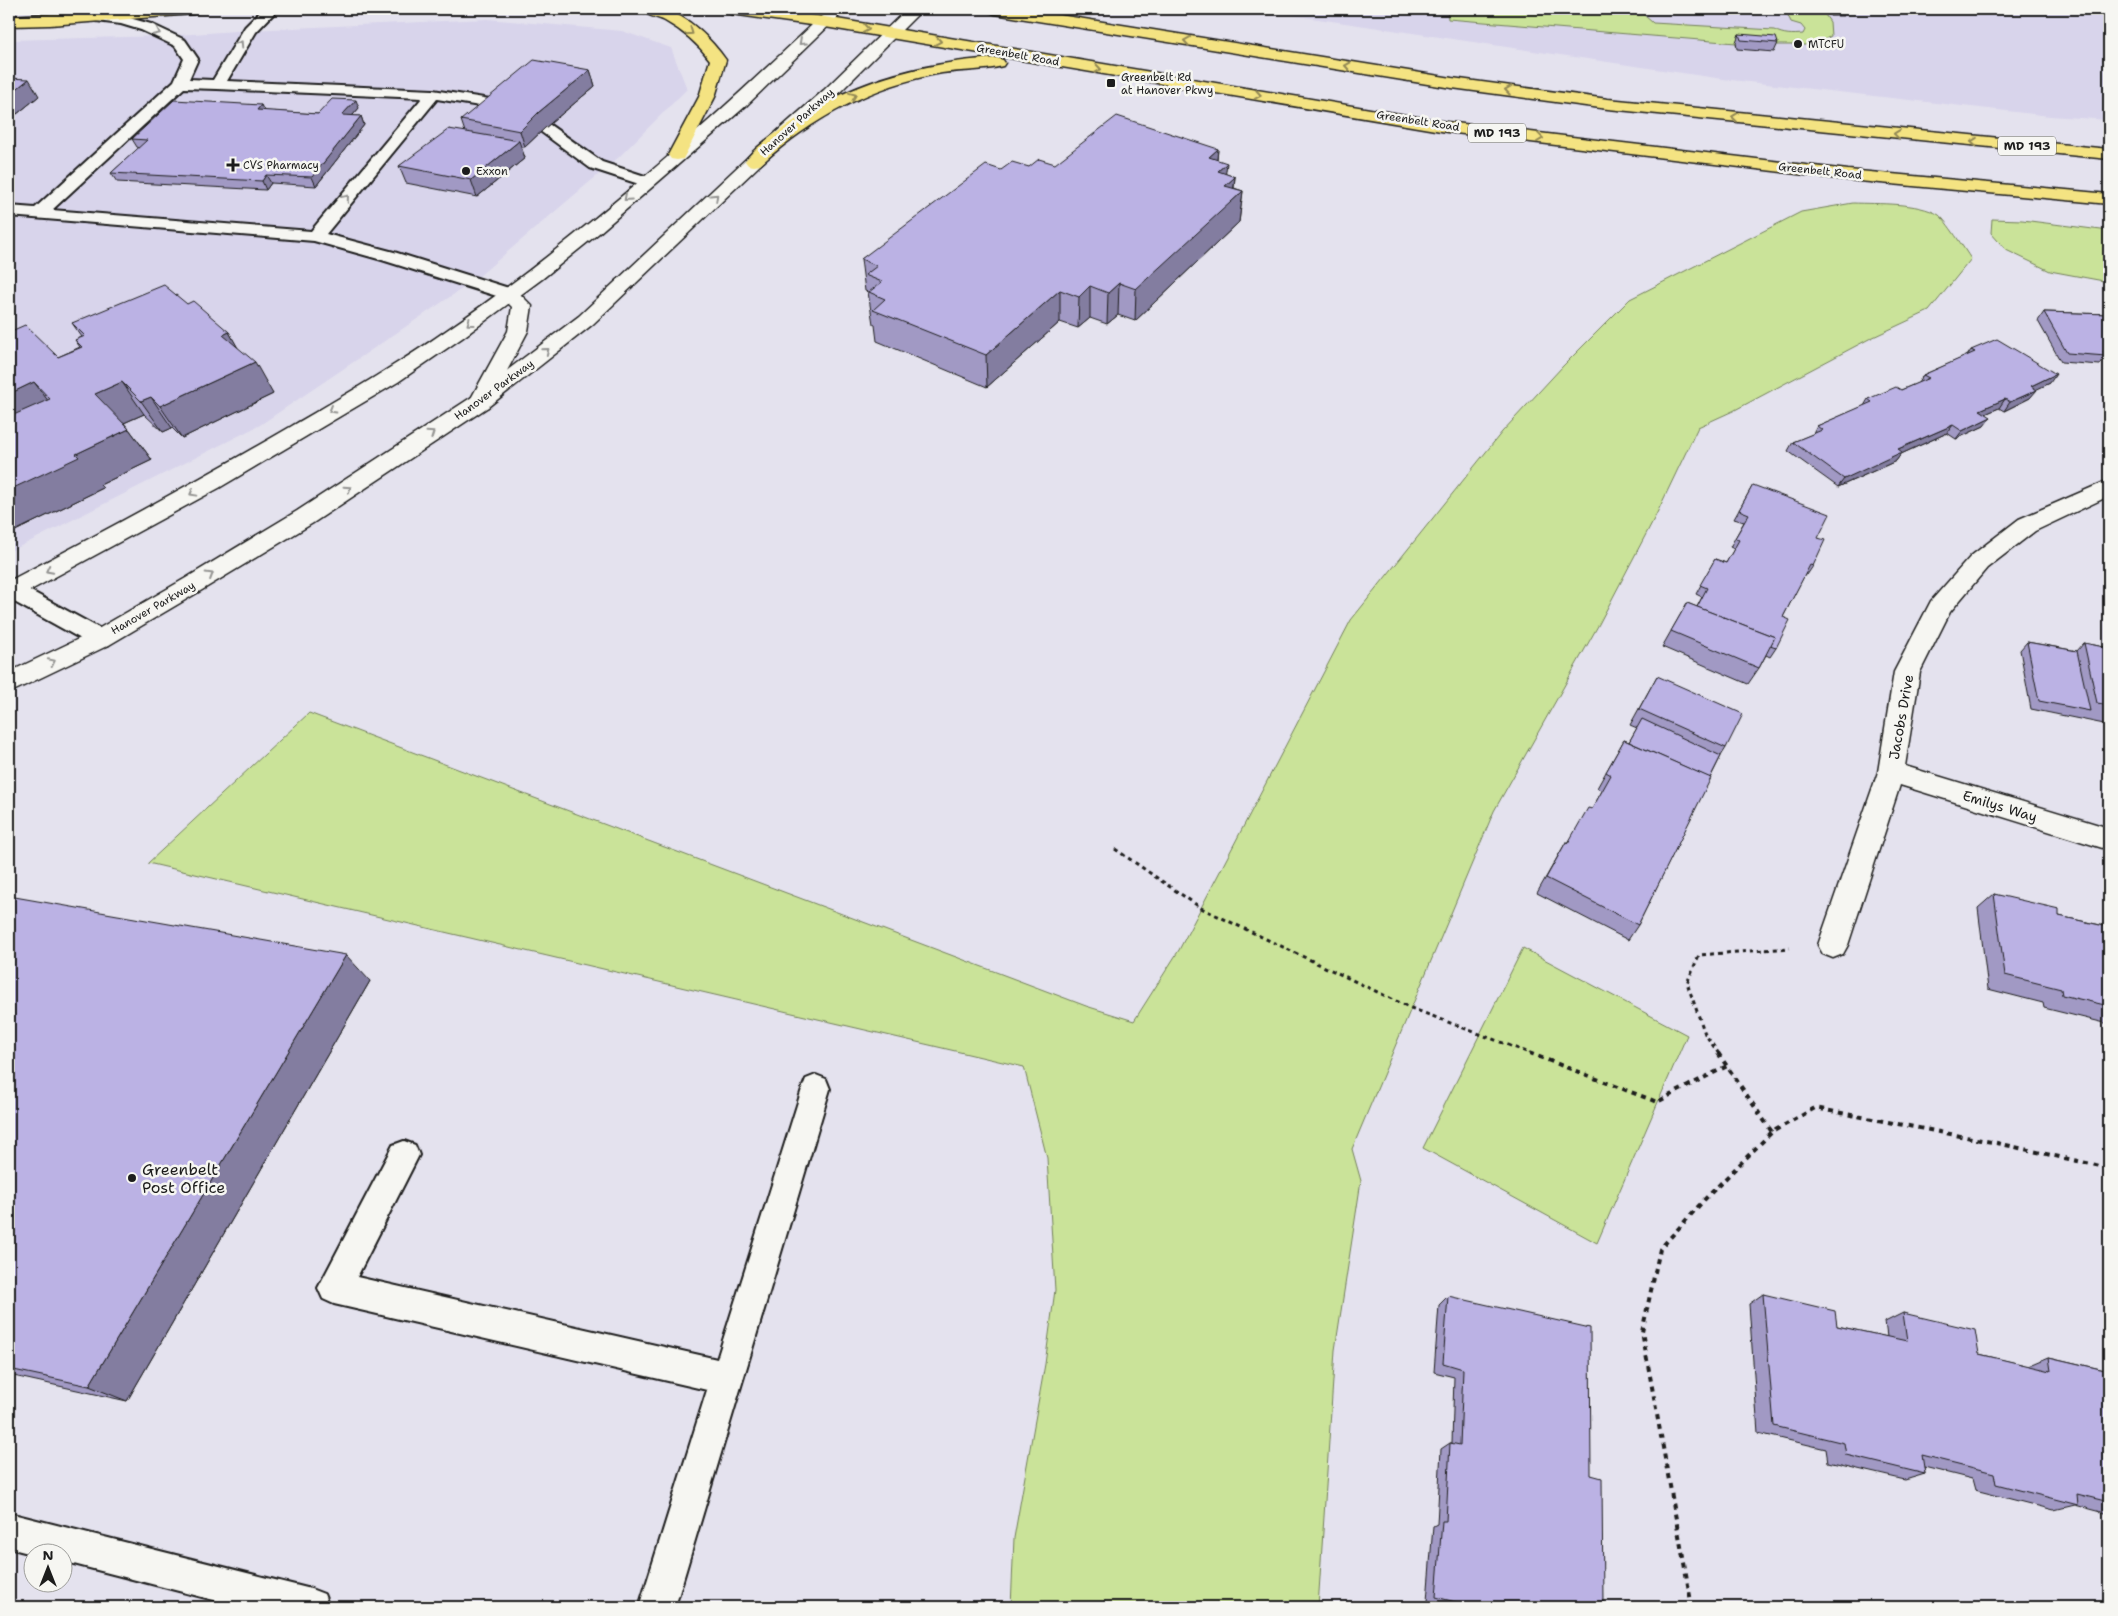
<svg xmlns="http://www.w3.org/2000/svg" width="2118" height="1616" font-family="'Shantell Sans',sans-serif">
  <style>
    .built { fill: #d8d4eb }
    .green { fill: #cae399; stroke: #73805a }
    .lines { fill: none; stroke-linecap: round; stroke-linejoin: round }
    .lane-casing { stroke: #1c1c1c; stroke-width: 4 }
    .street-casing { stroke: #1c1c1c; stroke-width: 3 }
    .secondary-casing { stroke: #1c1c1c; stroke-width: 3 }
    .primary-casing { stroke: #1c1c1c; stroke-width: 3 }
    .highway-casing { stroke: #1c1c1c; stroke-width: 3 }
    .path-far1 { stroke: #1c1c1c; stroke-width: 3; stroke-dasharray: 4 4; stroke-linecap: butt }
    .path { stroke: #1c1c1c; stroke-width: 4; stroke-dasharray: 5 5; stroke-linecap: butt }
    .lane { fill: #f6f6f2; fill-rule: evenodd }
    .street { fill: #f6f6f2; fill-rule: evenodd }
    .secondary { fill: #f6f6f2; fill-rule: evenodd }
    .primary { fill: #f4e382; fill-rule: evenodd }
    .highway { fill: #f4e382; fill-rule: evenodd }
    .wall { fill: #a199c4; stroke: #1c1c1c }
    .shaded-wall { fill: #837da0; stroke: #1c1c1c }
    .building { fill: #bbb2e4; stroke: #1c1c1c }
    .oneway { stroke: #938954 }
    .oneway2 { stroke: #949492 }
    .poi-dot { fill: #1c1c1c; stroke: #f6f6f2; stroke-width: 2 }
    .labels { text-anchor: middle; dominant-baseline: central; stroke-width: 5; stroke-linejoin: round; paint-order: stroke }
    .far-poi-label { font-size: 11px; fill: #1c1c1c; stroke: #f6f6f2; text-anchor: start }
    .far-street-label { font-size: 11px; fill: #1c1c1c; stroke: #f6f6f2 }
    .shield { fill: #f6f6f2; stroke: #5d5d5c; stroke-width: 1 }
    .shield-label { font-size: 12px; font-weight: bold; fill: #1c1c1c }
    .street-label { font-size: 14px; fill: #1c1c1c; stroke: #f6f6f2 }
    .near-poi-label { font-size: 16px; fill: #1c1c1c; stroke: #f6f6f2; text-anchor: start }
  </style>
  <rect width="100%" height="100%" fill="#e4e2ee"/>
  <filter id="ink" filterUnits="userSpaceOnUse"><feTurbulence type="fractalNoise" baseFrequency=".02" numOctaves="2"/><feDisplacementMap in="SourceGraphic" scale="10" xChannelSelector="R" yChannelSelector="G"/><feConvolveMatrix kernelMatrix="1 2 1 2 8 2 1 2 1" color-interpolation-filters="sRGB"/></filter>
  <g filter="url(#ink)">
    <!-- built -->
    <g class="built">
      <path d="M1250,9H2109V120L2050,116L1723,79Z"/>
      <path d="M487,19L622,31L671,48L687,89L619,157L472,282L260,425L9,552V40L164,36L250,30Z"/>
    </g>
    <!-- green -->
    <g class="green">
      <path d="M1447,9H1641L1644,15L1653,23L1774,30C1784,35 1792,35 1803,34L1805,30L1801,25L1791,22L1785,9H1821L1830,22L1831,36L1815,45H1760L1448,19Z"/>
      <path d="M1853,203C1877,204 1918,202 1939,215C1946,220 1965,250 1971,259L1929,311L1869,339L1733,411L1698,427L1656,515L1599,624L1494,811L1352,1149L1361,1181L1335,1350L1318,1607H1011L1014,1538L1045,1364L1055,1290L1047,1158L1024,1067L148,863L309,713L1086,1006L1134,1021L1179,950L1351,620L1502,432L1563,366L1630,299L1801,212Z"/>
      <path d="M1992,219L2022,220L2109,231V282L2050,271L2006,250L1991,233Z"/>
      <path d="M1523,948L1687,1035L1597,1243L1423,1148Z"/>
    </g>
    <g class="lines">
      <!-- lane casing -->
      <g class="lane-casing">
        <g id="lane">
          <path d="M263,9H278L256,32L227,81L433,90L509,102L512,105L509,108L504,110L437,99L326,234L394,252L515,290L518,294L515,298L509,299L503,298L382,260L314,241L9,216V206L35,208L174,81L184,59L175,46L141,30L121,24L88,20L86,17L88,14L93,13L122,16L151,24L185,40L198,59L189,79L213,80L245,27ZM184,88L217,89L422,98L311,231L52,210Z"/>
          <path d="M545,123L550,125L602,162L651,178L653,181L651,184L645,186L590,168L540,131L537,128L540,125Z"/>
          <path d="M9,583L18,584L108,633L111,639L108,645L100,647L92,645L9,599Z"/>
          <path d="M816,1075L826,1079L830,1089L675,1607H639L707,1390L334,1304L323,1299L318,1288L393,1145L404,1141L415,1145L419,1155L357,1277L717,1359L802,1089L806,1079Z"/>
          <path d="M9,1513L311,1589L324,1594L329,1607H241L62,1561V1554H32L9,1548Z"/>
        </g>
      </g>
      <!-- street casing -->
      <g class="street-casing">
        <g id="street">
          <path d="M509,288L516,290L532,306L528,331L488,407L480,409L472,407L469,402L508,331L512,307L499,294L502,290Z"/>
          <path d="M2109,480V496L2035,531L1987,568L1950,612L1920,672L1905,766L2109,828V850L1900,785L1848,945L1843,954L1833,958L1823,954L1818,945L1878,772L1894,672L1931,601L1971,556L2019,519Z"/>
        </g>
      </g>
      <!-- secondary casing -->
      <g class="secondary-casing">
        <g id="secondary">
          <path d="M829,9H846L747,105L599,233L542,279L462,338L398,382L219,488L18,597L9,600V581C105,531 199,480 292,426C345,395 397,365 447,330C584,236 709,123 829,9Z"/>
          <path d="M907,9H923L836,96L760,165L593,324L488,407L313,523L202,590L109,645L9,693V672L91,633L186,578L297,511L472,397L579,316L748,157L824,90Z"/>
        </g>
      </g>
      <!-- primary casing -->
      <g class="primary-casing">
        <g id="primary">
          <path d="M137,9H201L198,12L193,14L50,25L9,26V16Z"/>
          <path d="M640,9C647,9 657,7 664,9C689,17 711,39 726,60L715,97L683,159L677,160L671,159L668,155L699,97L710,60C698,44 683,31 665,21C658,17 645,16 640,9Z"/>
          <path d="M723,9H762L825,17L1447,122L1848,170L2109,194V204L1848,180L1447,132L825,27L731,14L726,12Z"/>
          <path d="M987,9H1022L1452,78L1608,99L2109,149V159L1608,109L1452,88L995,14L990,12Z"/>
          <path d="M997,58L1003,60L1005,63L1003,66C983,71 962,70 942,73C873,85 812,118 760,165L754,166L748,165L745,161C755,147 772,136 786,126C848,83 922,62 997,58Z"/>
        </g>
      </g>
      <!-- highway casing -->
      <g class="highway-casing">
        <path id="highway" d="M55,9H72L55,23H45L42,20Z"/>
      </g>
      <!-- path-far1 -->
      <g class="path-far1">
        <path d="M1115,849L1201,908L1411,1008L1532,1054"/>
        <path d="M1719,1054L1705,1034L1687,983L1699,955L1790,948"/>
      </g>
      <!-- path -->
      <g class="path">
        <path d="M1529,1053L1657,1102L1727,1066"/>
        <path d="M1718,1053L1772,1132"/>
        <path d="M1692,1607L1642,1332L1660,1249L1705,1199L1772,1132L1815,1108L1997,1143L2109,1168"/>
      </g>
      <!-- lane -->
      <use href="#lane" class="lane"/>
      <!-- street -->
      <use href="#street" class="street"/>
      <!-- secondary -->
      <use href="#secondary" class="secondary"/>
      <!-- primary -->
      <use href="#primary" class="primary"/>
      <!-- highway -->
      <use href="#highway" class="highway"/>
    </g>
    <!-- wall -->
    <g class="wall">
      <path d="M1825,9H1847L1843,16H1830Z"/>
      <path d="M1739,34L1778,43L1774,52L1737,49L1736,42Z"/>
      <path d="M590,70L595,86L545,128L525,147H521L525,158L477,197L406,183L399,166L465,132L461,120Z"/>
      <path d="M9,78L39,96L17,114H9Z"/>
      <path d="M261,105L263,111L318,114L359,108L352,116H361L364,125L316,186L271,183L266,190L117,182L111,173L139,148L137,147L132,139Z"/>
      <path d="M1218,149L1217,160L1226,174L1235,177L1234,188L1243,191L1239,222L1135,321L1118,315L1107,324L1090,318L1078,328L1060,322L987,387L877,341L875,325L873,324L868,292L865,291L861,259L1001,170Z"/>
      <path d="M187,304L229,332L237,347L273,394L182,438L172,428L163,432L144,414L124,423L129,429L152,460L100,485L103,488L9,534V332L58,357L80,347L75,340L82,337L72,323Z"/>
      <path d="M2044,312L2109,314V361L2103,360L2100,365L2061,362L2038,321Z"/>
      <path d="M1971,350L2050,383L2036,389L2030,398L2004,411L1999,408L1985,414L1984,426L1956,439L1947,433L1901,454L1896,461L1838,487L1788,451L1793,442L1813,434L1817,426L1864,406L1868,399L1901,390L1918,383L1923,375L1967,356Z"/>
      <path d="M1753,485L1818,538L1813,566L1807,575L1805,574L1783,617L1776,648L1770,657L1766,655L1759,668L1748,684L1662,647L1687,603L1697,607L1702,597L1696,594L1715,559L1726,563L1734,549L1730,547L1744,522L1734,519Z"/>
      <path d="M2027,642L2077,651L2084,643L2109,648V725L2031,709L2020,650Z"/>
      <path d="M1657,676L1726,748L1721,756L1638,925L1628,940L1537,893L1566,842L1568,843L1592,809L1602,791L1597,788L1624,740L1629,742L1637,728L1630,725Z"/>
      <path d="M1994,894L2059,916L2105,926L2109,923V1024L2044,1008L2043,1003L1988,989L1978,908Z"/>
      <path d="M9,896L370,981L127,1401L9,1375Z"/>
      <path d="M1763,1294L1837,1326L1887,1337L1885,1322L1903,1313L1979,1354L2028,1366L2049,1357L2109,1371V1514L2075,1505L2054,1510L1975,1490L1972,1479L1924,1467L1925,1474L1905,1480L1828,1462L1826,1449L1758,1433L1749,1304Z"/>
      <path d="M1448,1296L1591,1475L1603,1607H1452L1427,1601L1433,1526L1437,1524L1441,1449L1450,1443H1452L1454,1377L1434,1372L1439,1305Z"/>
    </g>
    <!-- shaded-wall -->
    <g class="shaded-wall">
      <path d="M590,70L595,86L545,128L525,147L520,131L539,112Z"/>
      <path d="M29,79L39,96L17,114L9,102V95Z"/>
      <path d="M356,100L359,108L345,124L342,115Z"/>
      <path d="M261,105L265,113L257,110Z"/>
      <path d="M361,116L364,125L316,186L312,177Z"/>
      <path d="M519,141L525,158L477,197L471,180Z"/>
      <path d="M1218,149L1215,180L1209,157Z"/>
      <path d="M1227,163L1223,194L1218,171Z"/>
      <path d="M266,175L271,183L266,190L262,181Z"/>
      <path d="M1235,177L1232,201L1243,191L1239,222L1135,321L1136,289L1225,186Z"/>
      <path d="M1119,283L1118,315L1107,324L1108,293Z"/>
      <path d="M1090,286V318L1078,328L1079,297Z"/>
      <path d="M1060,290V322L987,387L986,355Z"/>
      <path d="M229,332L247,364L223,335Z"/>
      <path d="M255,362L273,394L182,438L160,406Z"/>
      <path d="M2056,374L2050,383L2025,395L2031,386Z"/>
      <path d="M34,382L58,414L9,437V394Z"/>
      <path d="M122,382L144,414L117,426L95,394Z"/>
      <path d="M2037,390L2030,398L2004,411L2010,402Z"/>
      <path d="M151,397L172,428L163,432L141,401Z"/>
      <path d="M2005,399L1999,408L1974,419L1980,410Z"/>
      <path d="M1991,417L1984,426L1956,439L1962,431Z"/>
      <path d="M1953,425L1947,433L1901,454L1896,461L1838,487L1844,479L1898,449Z"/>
      <path d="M129,429L152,460L100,485L103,488L9,534V490L76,454Z"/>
      <path d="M346,955L370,981L127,1401L89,1386Z"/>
    </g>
    <!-- building -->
    <g class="building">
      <path d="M1739,34L1776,37L1778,43L1741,40Z"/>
      <path d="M534,60L590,70L539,112L520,131L461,120Z"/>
      <path d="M9,78L29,79L9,95Z"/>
      <path d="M332,99L356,100L342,115L361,116L312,177L266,175L262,181L111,173L147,140L132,139L174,100L261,105L257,110L318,114Z"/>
      <path d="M1117,116L1218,149L1209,157L1227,163L1218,171L1235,177L1225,186L1243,191L1136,289L1119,283L1108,293L1090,286L1079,297L1060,290L986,355L873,310L885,299L869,292L882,282L865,275L877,266L861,259L986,165L1001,170L1012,162L1029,167L1039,159L1055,164Z"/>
      <path d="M449,129L519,141L471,180L399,166Z"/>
      <path d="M164,285L187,304L193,301L229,332L223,335L255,362L160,406L151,397L141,401L122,382L95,394L129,429L76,454L79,457L9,490V417L50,399L34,382L9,394V332L25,325L58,357L82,347L75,340L85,336L72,323Z"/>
      <path d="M2044,312L2109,314V351H2103L2106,356L2067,353Z"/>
      <path d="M1997,339L2056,374L2031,386L2037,390L2010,402L2005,399L1980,410L1991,417L1962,431L1953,425L1898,449L1902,452L1844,479L1793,442L1822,430L1817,426L1872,402L1868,399L1896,387L1901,390L1929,378L1923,375L1975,352L1971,350Z"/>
      <path d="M1753,485L1830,514L1818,538L1825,540L1813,566L1810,565L1783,617L1790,620L1776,648L1770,646L1775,637L1697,607L1707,588L1700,585L1715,559L1726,563L1739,540L1735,538L1749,514L1739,510Z"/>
      <path d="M1687,603L1775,637L1759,668L1671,631Z"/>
      <path d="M2027,642L2077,651L2090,711L2039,701Z"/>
      <path d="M2084,643L2109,648V705L2097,703Z"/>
      <path d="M1657,676L1743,714L1726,748L1639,709Z"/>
      <path d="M1642,719L1721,756L1710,778L1629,742Z"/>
      <path d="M1624,740L1711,778L1638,925L1546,878L1566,842L1568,843L1588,808L1592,809L1611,775L1606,772Z"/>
      <path d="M1994,894L2059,909V916L2109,927V1006L2062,995L2061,989L2005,975Z"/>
      <path d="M9,896L346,955L89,1386L9,1369Z"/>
      <path d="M1763,1294L1835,1311L1837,1326L1907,1341L1903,1313L1975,1330L1979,1354L2051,1371L2049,1357L2109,1371V1502L2077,1494L2078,1505L1996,1484L1994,1473L1922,1455L1925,1474L1846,1455L1844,1443L1774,1426Z"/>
      <path d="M1448,1296L1590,1328L1591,1475L1602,1478L1603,1607H1475L1436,1597L1442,1521H1446L1450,1443L1460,1445L1463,1369L1443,1363Z"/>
    </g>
    <!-- one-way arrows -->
    <defs><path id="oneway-chevron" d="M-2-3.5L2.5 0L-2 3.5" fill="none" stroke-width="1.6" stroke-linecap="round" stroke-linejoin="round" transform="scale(1.25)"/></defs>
    <g class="oneway">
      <use href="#oneway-chevron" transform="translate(866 29) rotate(10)"/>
      <use href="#oneway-chevron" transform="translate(690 32) rotate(35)"/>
      <use href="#oneway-chevron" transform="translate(938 41) rotate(10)"/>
      <use href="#oneway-chevron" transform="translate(1187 41) rotate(-171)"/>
      <use href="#oneway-chevron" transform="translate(1348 66) rotate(-171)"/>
      <use href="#oneway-chevron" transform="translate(1098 69) rotate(9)"/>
      <use href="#oneway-chevron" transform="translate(1508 90) rotate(-172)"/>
      <use href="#oneway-chevron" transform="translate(1258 95) rotate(10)"/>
      <use href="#oneway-chevron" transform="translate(853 96) rotate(-22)"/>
      <use href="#oneway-chevron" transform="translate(1735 117) rotate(-174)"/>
      <use href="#oneway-chevron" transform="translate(1897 134) rotate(-174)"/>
      <use href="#oneway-chevron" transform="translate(1540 138) rotate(7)"/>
      <use href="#oneway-chevron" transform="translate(1974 142) rotate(-175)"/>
    </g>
    <g class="oneway2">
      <use href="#oneway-chevron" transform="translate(157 32) rotate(26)"/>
      <use href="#oneway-chevron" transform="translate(802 42) rotate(138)"/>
      <use href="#oneway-chevron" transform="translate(240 44) rotate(-57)"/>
      <use href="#oneway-chevron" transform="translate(715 197) rotate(-43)"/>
      <use href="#oneway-chevron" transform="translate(346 198) rotate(-50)"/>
      <use href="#oneway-chevron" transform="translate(627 198) rotate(138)"/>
      <use href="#oneway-chevron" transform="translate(470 323) rotate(144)"/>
      <use href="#oneway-chevron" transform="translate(546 351) rotate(-39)"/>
      <use href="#oneway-chevron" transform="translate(332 410) rotate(150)"/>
      <use href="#oneway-chevron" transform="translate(431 434) rotate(-34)"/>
      <use href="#oneway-chevron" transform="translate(348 489) rotate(-33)"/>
      <use href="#oneway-chevron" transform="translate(193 493) rotate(151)"/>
      <use href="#oneway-chevron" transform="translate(49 570) rotate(153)"/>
      <use href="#oneway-chevron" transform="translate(210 575) rotate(-31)"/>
      <use href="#oneway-chevron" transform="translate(52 662) rotate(-26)"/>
    </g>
  </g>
  <!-- markers -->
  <g class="poi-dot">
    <circle cx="1798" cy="44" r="5"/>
    <rect x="1106" y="78" width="10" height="10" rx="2.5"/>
    <path d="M230.5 157.5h5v5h5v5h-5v5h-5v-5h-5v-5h5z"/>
    <circle cx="466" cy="171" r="5"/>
    <circle cx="132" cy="1178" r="5"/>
  </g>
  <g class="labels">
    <!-- far-poi labels -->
    <g class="far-poi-label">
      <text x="1808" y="44">MTCFU</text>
      <text x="1121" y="77">Greenbelt Rd<tspan x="1121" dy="13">at Hanover Pkwy</tspan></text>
      <text x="243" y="165">CVS Pharmacy</text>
      <text x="476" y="171">Exxon</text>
    </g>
    <!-- far-street labels -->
    <g class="far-street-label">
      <text transform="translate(1018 55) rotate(10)">Greenbelt Road</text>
      <text transform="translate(1418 121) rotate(9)">Greenbelt Road</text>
      <text transform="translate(797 122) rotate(-42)">Hanover Parkway</text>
      <text transform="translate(1820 171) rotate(6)">Greenbelt Road</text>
      <text transform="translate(494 390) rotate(-36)">Hanover Parkway</text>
      <text transform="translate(153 608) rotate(-30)">Hanover Parkway</text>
    </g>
    <!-- shield labels -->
    <g class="shield">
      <rect x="1468" y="123.5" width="58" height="19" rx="4"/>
      <rect x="1998" y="136.5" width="58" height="19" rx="4"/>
    </g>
    <g class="shield-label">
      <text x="1497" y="133">MD 193</text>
      <text x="2027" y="146">MD 193</text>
    </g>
    <!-- street labels -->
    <g class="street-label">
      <text transform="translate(1901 717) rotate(-80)">Jacobs Drive</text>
      <text transform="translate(2000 806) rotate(17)">Emilys Way</text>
    </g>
    <!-- near-poi labels -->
    <g class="near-poi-label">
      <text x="142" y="1169">Greenbelt<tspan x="142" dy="18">Post Office</tspan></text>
    </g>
  </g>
  <!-- margin -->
  <rect width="2118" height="1616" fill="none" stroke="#f6f6f2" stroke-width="30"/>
  <rect x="15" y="15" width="2088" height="1586" fill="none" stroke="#1c1c1c" stroke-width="2" filter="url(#ink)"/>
  <!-- north arrow -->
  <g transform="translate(48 1568)"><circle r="24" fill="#f6f6f2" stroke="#9f9f9c"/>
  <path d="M0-4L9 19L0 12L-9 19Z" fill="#1c1c1c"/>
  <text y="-8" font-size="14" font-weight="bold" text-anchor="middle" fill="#1c1c1c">N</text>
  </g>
</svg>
